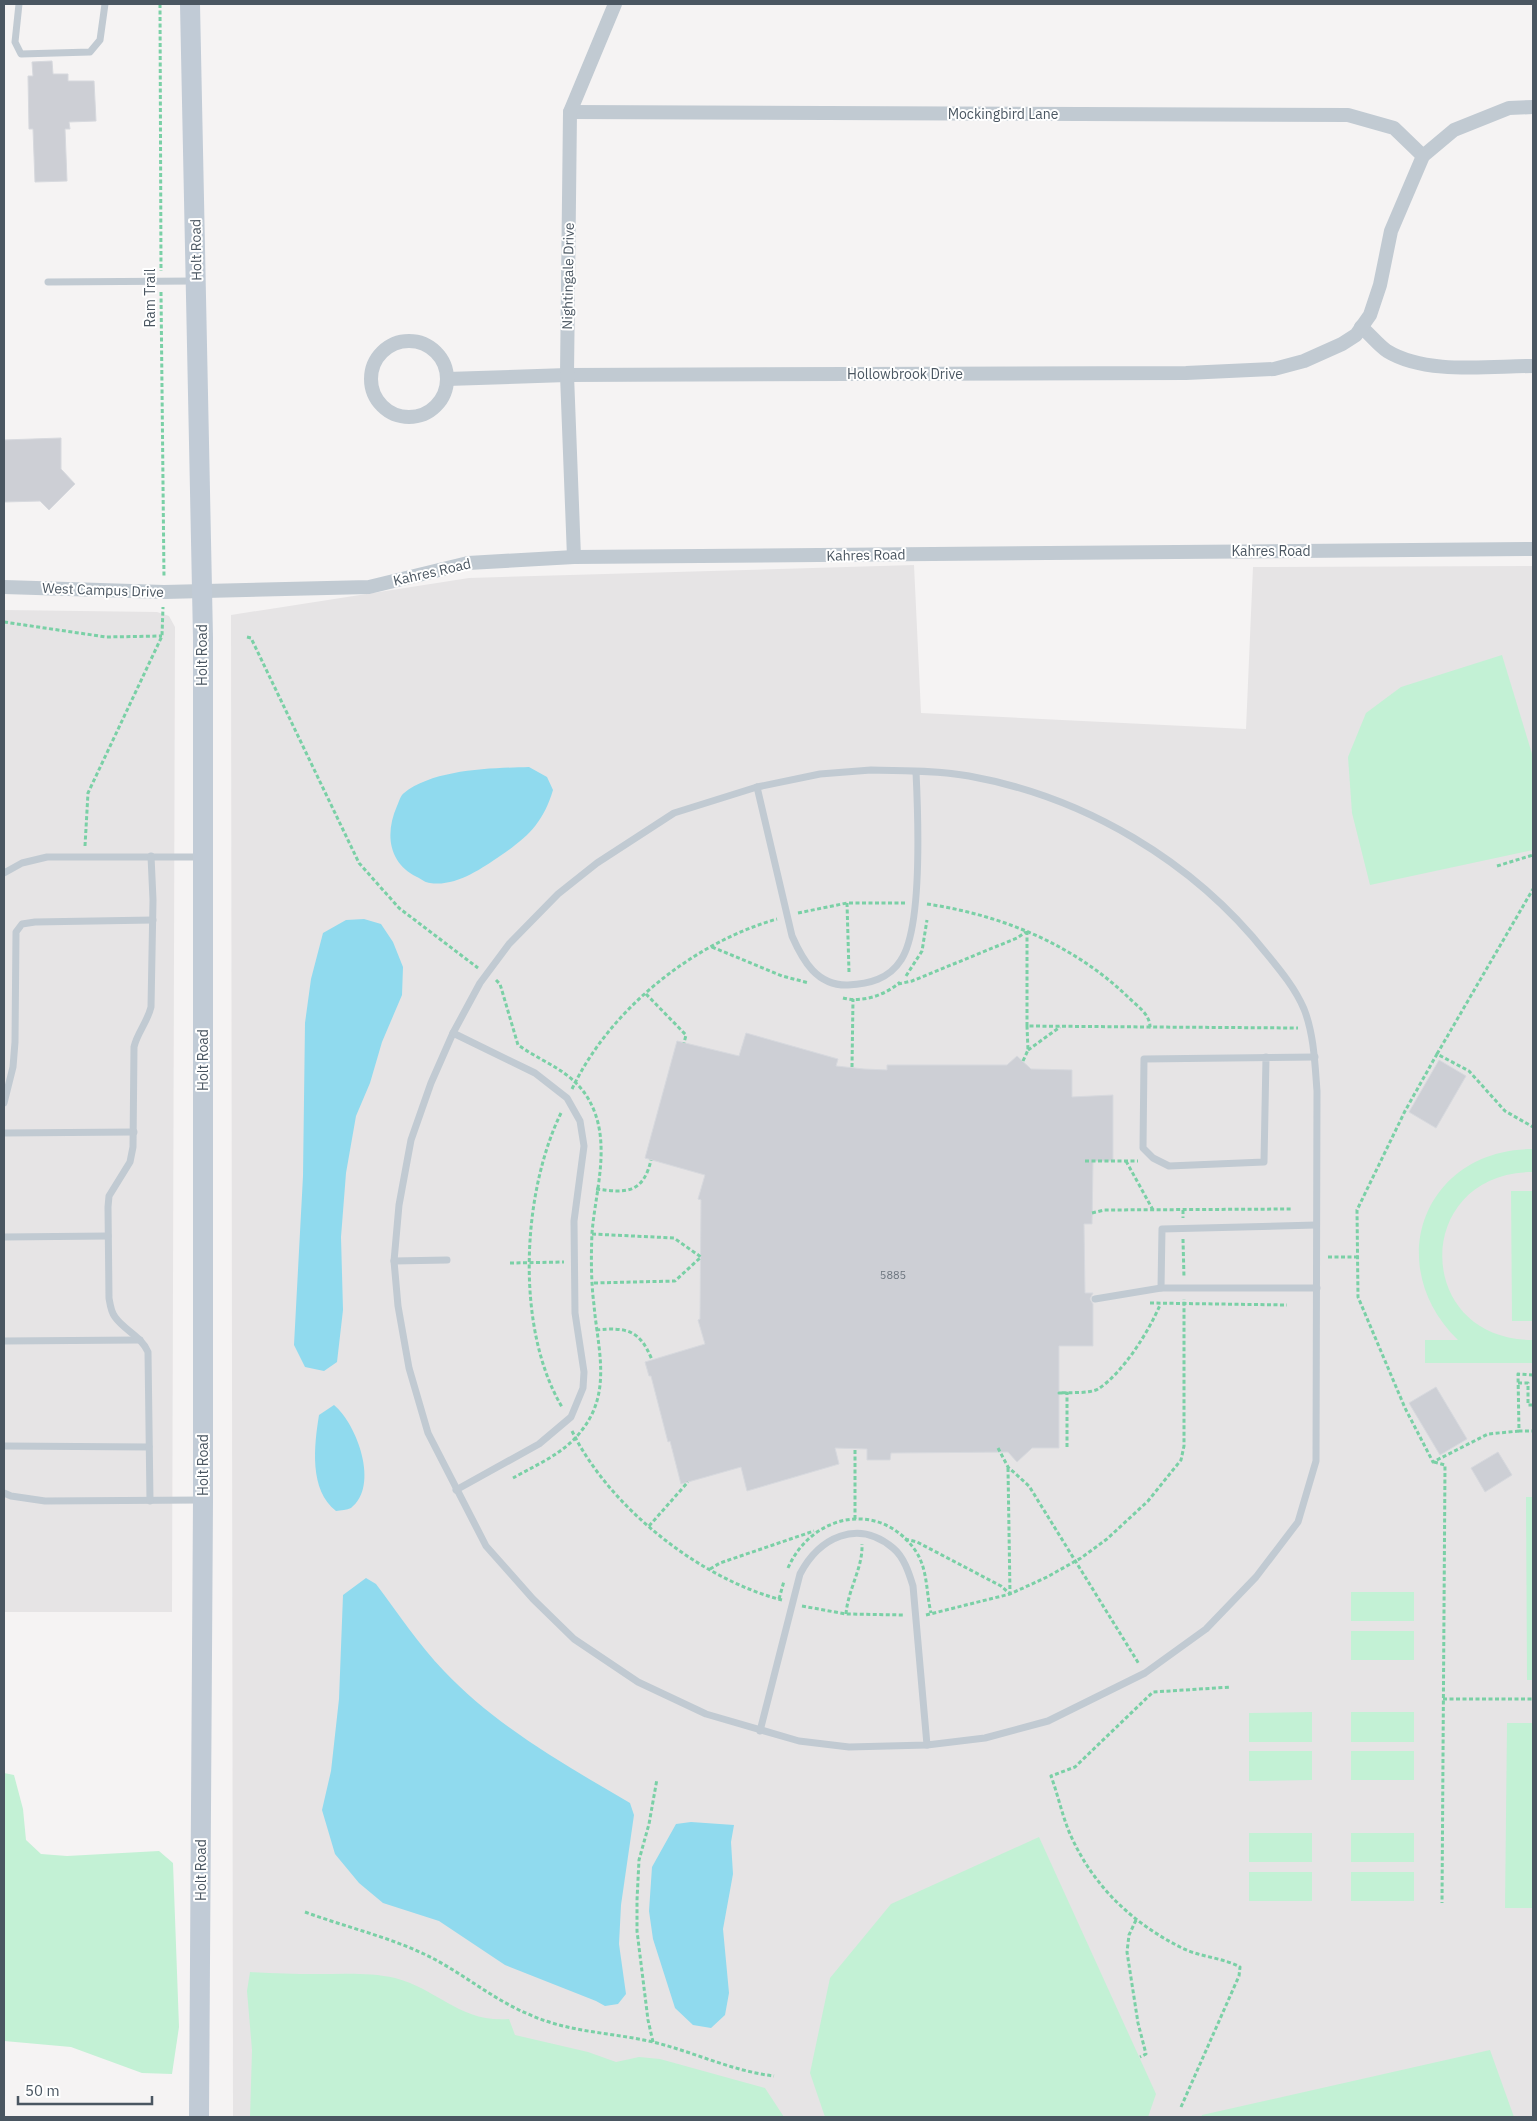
<svg xmlns="http://www.w3.org/2000/svg" width="1537" height="2121" font-family="'IBM Plex Sans',sans-serif">
  <style>
    .education { fill: #e6e4e5 }
    .green { fill: #c3f1d5 }
    .water { fill: #90daee }
    .building { fill: #cdcfd5; stroke: #d7d9de }
    .lines { fill: none; stroke-linecap: round; stroke-linejoin: round }
    .path { stroke: #7ad0a6; stroke-width: 3; stroke-dasharray: 4 2.5; stroke-linecap: butt }
    .lane { stroke: #c1cad2; stroke-width: 7 }
    .street { stroke: #c1cad2; stroke-width: 14 }
    .secondary { stroke: #c1cbd6; stroke-width: 20 }
    .labels { text-anchor: middle; dominant-baseline: central; stroke-width: 4; stroke-linejoin: round; paint-order: stroke }
    .number-label { font-size: 11px; fill: #6b747e }
    .street-label { font-size: 14px; fill: #4a5661; stroke: #fff }
  </style>
  <rect width="100%" height="100%" fill="#f5f3f3"/>
  <!-- education -->
  <g class="education">
    <path d="M914,565L921,713L1246,729L1253,567L1533,566V2117H233L231,615L469,578Z"/>
    <path d="M4,610L157,612L169,616L175,627L172,1612H4Z"/>
  </g>
  <!-- green -->
  <g class="green">
    <path d="M1502,655L1533,757V850L1370,885L1352,813L1348,757L1366,713L1401,687Z"/>
    <path d="M1533,1149V1172C1412,1172 1412,1340 1533,1340V1363H1425V1340H1458C1381,1265 1424,1149 1533,1149Z"/>
    <path d="M1511,1191H1533V1321H1512Z"/>
    <path d="M1526,1497H1533V1680H1527Z"/>
    <rect x="1351" y="1592" width="63" height="29"/>
    <rect x="1351" y="1631" width="63" height="29"/>
    <path d="M1312,1712V1742H1249V1713Z"/>
    <rect x="1351" y="1712" width="63" height="30"/>
    <path d="M1507,1723H1533V1908H1505Z"/>
    <path d="M1249,1751H1312V1780L1249,1781Z"/>
    <rect x="1351" y="1751" width="63" height="29"/>
    <path d="M4,1773L14,1775L23,1809L26,1840L41,1854L67,1856L159,1851L173,1863L179,2027L172,2074L142,2073L71,2047L4,2041Z"/>
    <rect x="1249" y="1833" width="63" height="29"/>
    <rect x="1351" y="1833" width="63" height="29"/>
    <path d="M1039,1837L1156,2094L1148,2117H825L810,2073L830,1978L891,1904Z"/>
    <rect x="1249" y="1872" width="63" height="29"/>
    <rect x="1351" y="1872" width="63" height="29"/>
    <path d="M250,1972C272,1973 293,1974 315,1974C341,1974 370,1972 395,1978C438,1989 460,2023 509,2019L515,2035L588,2052L616,2062L639,2057L660,2059L765,2088L784,2117H250L252,2050L247,1991Z"/>
    <path d="M1490,2050L1514,2117H1201L1202,2115Z"/>
  </g>
  <!-- water -->
  <g class="water">
    <path d="M529,767L547,777L553,790C543,823 528,837 500,856C481,869 455,887 430,883C426,883 421,879 417,877C388,863 385,833 397,806C399,802 400,796 404,793C434,769 492,768 529,767Z"/>
    <path d="M364,919L381,924L393,942L403,967L402,995L382,1042L370,1083L356,1116L346,1173L341,1237L343,1310L337,1362L324,1371L305,1367L294,1345L303,1176L305,1023L311,979L323,933L346,920Z"/>
    <path d="M334,1405C357,1424 380,1486 351,1508C347,1510 341,1510 336,1511C309,1490 314,1446 319,1415Z"/>
    <path d="M366,1578L376,1584C398,1613 419,1645 444,1671C496,1726 565,1765 630,1803L634,1815L621,1905L619,1944L626,1994L618,2004L605,2006L596,2001L505,1965L439,1921L383,1903L359,1883L335,1854L322,1810L331,1771L339,1699L343,1595Z"/>
    <path d="M691,1822L734,1825L731,1842L733,1874L723,1929L729,1993L725,2015L711,2028L693,2025L675,2008L653,1939L649,1911L652,1867L676,1824Z"/>
  </g>
  <!-- building -->
  <g class="building">
    <path d="M52,61L53,74H68V81H94L96,121L69,122L70,129H65L67,181L35,182L33,129H29L28,76H33L32,62Z"/>
    <path d="M61,438V469L75,484L49,510L40,501L4,502V440Z"/>
    <path d="M746,1033L838,1059L836,1066L864,1069L887,1070V1065H1007L1017,1056L1031,1069L1072,1070V1097L1113,1095V1161H1093L1092,1224H1084L1085,1293H1093L1090,1299L1093,1304V1346H1059V1448H1032L1017,1462L1008,1452L891,1453L890,1460H867V1449L835,1448L839,1464L747,1491L741,1467L681,1484L670,1441L668,1442L651,1376H649L645,1362L705,1344L698,1320L700,1319L701,1200L698,1199L705,1175L645,1158L677,1041L739,1056Z"/>
    <path d="M1439,1060L1466,1076L1436,1128L1409,1112Z"/>
    <path d="M1436,1387L1467,1439L1440,1455L1409,1403Z"/>
    <path d="M1498,1452L1512,1475L1485,1492L1471,1468Z"/>
  </g>
  <g class="lines">
    <!-- path -->
    <g class="path">
      <path d="M160,4L161,271"/>
      <path d="M161,292L164,578"/>
      <path d="M4,622L106,637L162,636"/>
      <path d="M247,637L251,638L359,863L399,908L478,968"/>
      <path d="M85,846L88,793L162,636L163,607"/>
      <path d="M1497,866L1533,855"/>
      <path d="M847,903L849,972"/>
      <path d="M927,904C1001,915 1073,944 1128,997C1137,1006 1150,1014 1150,1027L1298,1028"/>
      <path d="M798,913L847,903H905"/>
      <path d="M1027,931V1026L1150,1027"/>
      <path d="M712,947L782,976L809,983"/>
      <path d="M906,976L922,951L927,920"/>
      <path d="M496,980L500,984L518,1045C550,1067 580,1073 595,1113C609,1151 595,1195 592,1233C591,1257 591,1282 594,1305C597,1342 609,1381 591,1416C573,1450 545,1460 513,1478"/>
      <path d="M898,984L912,981L1017,938L1026,932"/>
      <path d="M646,994L686,1035L684,1043"/>
      <path d="M843,998C862,1003 886,995 900,982"/>
      <path d="M1028,1050L1060,1027"/>
      <path d="M1437,1054L1533,889"/>
      <path d="M1023,1061L1028,1050L1027,1026"/>
      <path d="M852,1067L853,999"/>
      <path d="M572,1089C610,1009 693,943 777,919"/>
      <path d="M561,1113C522,1193 515,1328 562,1407"/>
      <path d="M1085,1161H1138"/>
      <path d="M1126,1161L1153,1210"/>
      <path d="M596,1189C626,1193 643,1194 651,1160"/>
      <path d="M1183,1210V1218"/>
      <path d="M1092,1213L1104,1210L1293,1209"/>
      <path d="M592,1234L674,1238L701,1257L675,1281L593,1283"/>
      <path d="M1183,1239L1184,1278"/>
      <path d="M1328,1257H1358"/>
      <path d="M510,1263L564,1262"/>
      <path d="M1150,1303L1287,1305"/>
      <path d="M596,1330C627,1327 640,1330 652,1360"/>
      <path d="M1533,1375L1518,1374L1519,1431H1533"/>
      <path d="M1518,1383H1528V1405H1533"/>
      <path d="M572,1431C609,1507 700,1579 782,1600"/>
      <path d="M1519,1431L1488,1434L1433,1462L1405,1408L1358,1297L1357,1210L1405,1111L1437,1054L1469,1071L1505,1111L1533,1127"/>
      <path d="M1067,1447V1393H1059C1070,1392 1089,1394 1098,1389C1123,1373 1149,1331 1160,1305"/>
      <path d="M998,1448L1008,1467L1029,1486L1139,1664"/>
      <path d="M1434,1462L1445,1465L1442,1903"/>
      <path d="M1008,1468L1010,1594"/>
      <path d="M855,1519V1449"/>
      <path d="M649,1526L688,1482"/>
      <path d="M905,1539L917,1542L1001,1586L1009,1593"/>
      <path d="M788,1568C812,1513 882,1499 917,1553C928,1572 926,1592 931,1613"/>
      <path d="M710,1569L720,1563L814,1531"/>
      <path d="M779,1599L784,1581"/>
      <path d="M802,1606L846,1614L905,1615"/>
      <path d="M846,1614C848,1589 863,1568 862,1544"/>
      <path d="M926,1615L1010,1594L1047,1577L1081,1558L1107,1539L1148,1501L1181,1460L1184,1446V1299"/>
      <path d="M1443,1699H1533"/>
      <path d="M305,1912C348,1928 395,1938 436,1960C467,1977 495,2000 528,2014C570,2033 610,2032 653,2042C694,2052 732,2071 774,2076"/>
      <path d="M1136,1920L1129,1935L1127,1952L1138,2023L1146,2054L1140,2057"/>
      <path d="M653,2042L648,2020L637,1931V1900L639,1860L649,1824L657,1779"/>
      <path d="M1181,2107L1239,1976L1240,1967C1224,1958 1200,1957 1182,1948C1132,1923 1093,1886 1070,1834C1062,1815 1058,1795 1051,1776L1075,1767L1153,1692L1231,1687"/>
    </g>
    <!-- lane -->
    <g class="lane">
      <path d="M19,4L15,42L21,54L90,52L100,40L105,4"/>
      <path d="M48,282L195,281"/>
      <path d="M871,770C903,771 937,770 969,776C1085,797 1193,861 1266,953C1280,970 1295,988 1304,1009C1314,1034 1315,1065 1317,1091L1316,1461L1298,1522L1256,1577L1206,1629L1145,1673L1048,1721L985,1738L927,1745L849,1747L799,1741L706,1714L638,1682L574,1639L533,1599L486,1546L428,1433L409,1368L398,1306L394,1261L399,1205L411,1140L431,1083L453,1033L480,983L509,944L558,894L597,863L674,813L757,787L820,774Z"/>
      <path d="M757,787L792,936C803,961 817,986 848,985C869,984 889,979 901,960C923,927 918,813 916,772"/>
      <path d="M4,873L22,863L47,857H202"/>
      <path d="M453,1033L535,1073L567,1098L580,1121L584,1146L574,1221L575,1313L584,1372L583,1388L571,1417L539,1444L456,1490"/>
      <path d="M1266,1057L1264,1162L1169,1166L1153,1158L1143,1148L1144,1059L1315,1057"/>
      <path d="M4,1103L13,1067L15,1042L16,932L22,924L35,922L153,920"/>
      <path d="M4,1133L134,1132"/>
      <path d="M4,1237L108,1236"/>
      <path d="M394,1261L447,1260"/>
      <path d="M1161,1288L1162,1229L1316,1225"/>
      <path d="M1095,1299L1161,1288H1317"/>
      <path d="M4,1341L140,1340"/>
      <path d="M4,1446L149,1447"/>
      <path d="M4,1493L11,1496L45,1501L202,1500"/>
      <path d="M150,1501L148,1352C142,1337 124,1330 115,1317C111,1312 110,1304 109,1298L108,1207L109,1196L130,1162L133,1147L134,1047C137,1033 147,1023 151,1007L153,900L151,856"/>
      <path d="M760,1731L800,1574C819,1538 857,1518 893,1548C904,1557 909,1573 913,1586L927,1745"/>
    </g>
    <!-- street -->
    <g class="street">
      <path d="M570,112L1348,115L1394,128L1423,156"/>
      <path d="M1361,327C1370,334 1378,345 1387,351C1426,375 1489,366 1533,366"/>
      <circle cx="409" cy="379" r="38"/>
      <path d="M447,379L567,375L1186,373L1274,369L1304,361L1342,344L1356,335L1370,315L1380,285L1391,231L1423,156L1454,130L1509,108L1533,107"/>
      <path d="M574,557L567,375L570,112L615,4"/>
      <path d="M4,587L164,592L369,587L468,563L574,557L1533,549"/>
    </g>
    <!-- secondary -->
    <path class="secondary" d="M190,4L203,638V1500L199,2117"/>
  </g>
  <g class="labels">
    <!-- number labels -->
    <g class="number-label">
      <text x="893" y="1275">5885</text>
    </g>
    <!-- street labels -->
    <g class="street-label">
      <text x="1003" y="114">Mockingbird Lane</text>
      <text transform="translate(196 250) rotate(-91)">Holt Road</text>
      <text transform="translate(568 276) rotate(-89)">Nightingale Drive</text>
      <text transform="translate(150 298) rotate(-90)">Ram Trail</text>
      <text x="905" y="374">Hollowbrook Drive</text>
      <text x="1271" y="551">Kahres Road</text>
      <text transform="translate(866 555) rotate(-1)">Kahres Road</text>
      <text transform="translate(432 572) rotate(-13)">Kahres Road</text>
      <text transform="translate(103 590) rotate(2)">West Campus Drive</text>
      <text transform="translate(202 655) rotate(-90)">Holt Road</text>
      <text transform="translate(203 1060) rotate(-90)">Holt Road</text>
      <text transform="translate(203 1465) rotate(-90)">Holt Road</text>
      <text transform="translate(201 1870) rotate(-90)">Holt Road</text>
    </g>
  </g>
  <!-- border -->
  <rect width="1537" height="2121" fill="none" stroke="#4a5661" stroke-width="10"/>
  <!-- scale -->
  <path d="M18 2096v8h134v-8" fill="none" stroke="#4a5661" stroke-width="2.5"/>
  <text x="25" y="2096" font-size="15" fill="#4a5661" stroke="#ffffff" stroke-width="4" paint-order="stroke">50 m</text>
</svg>
